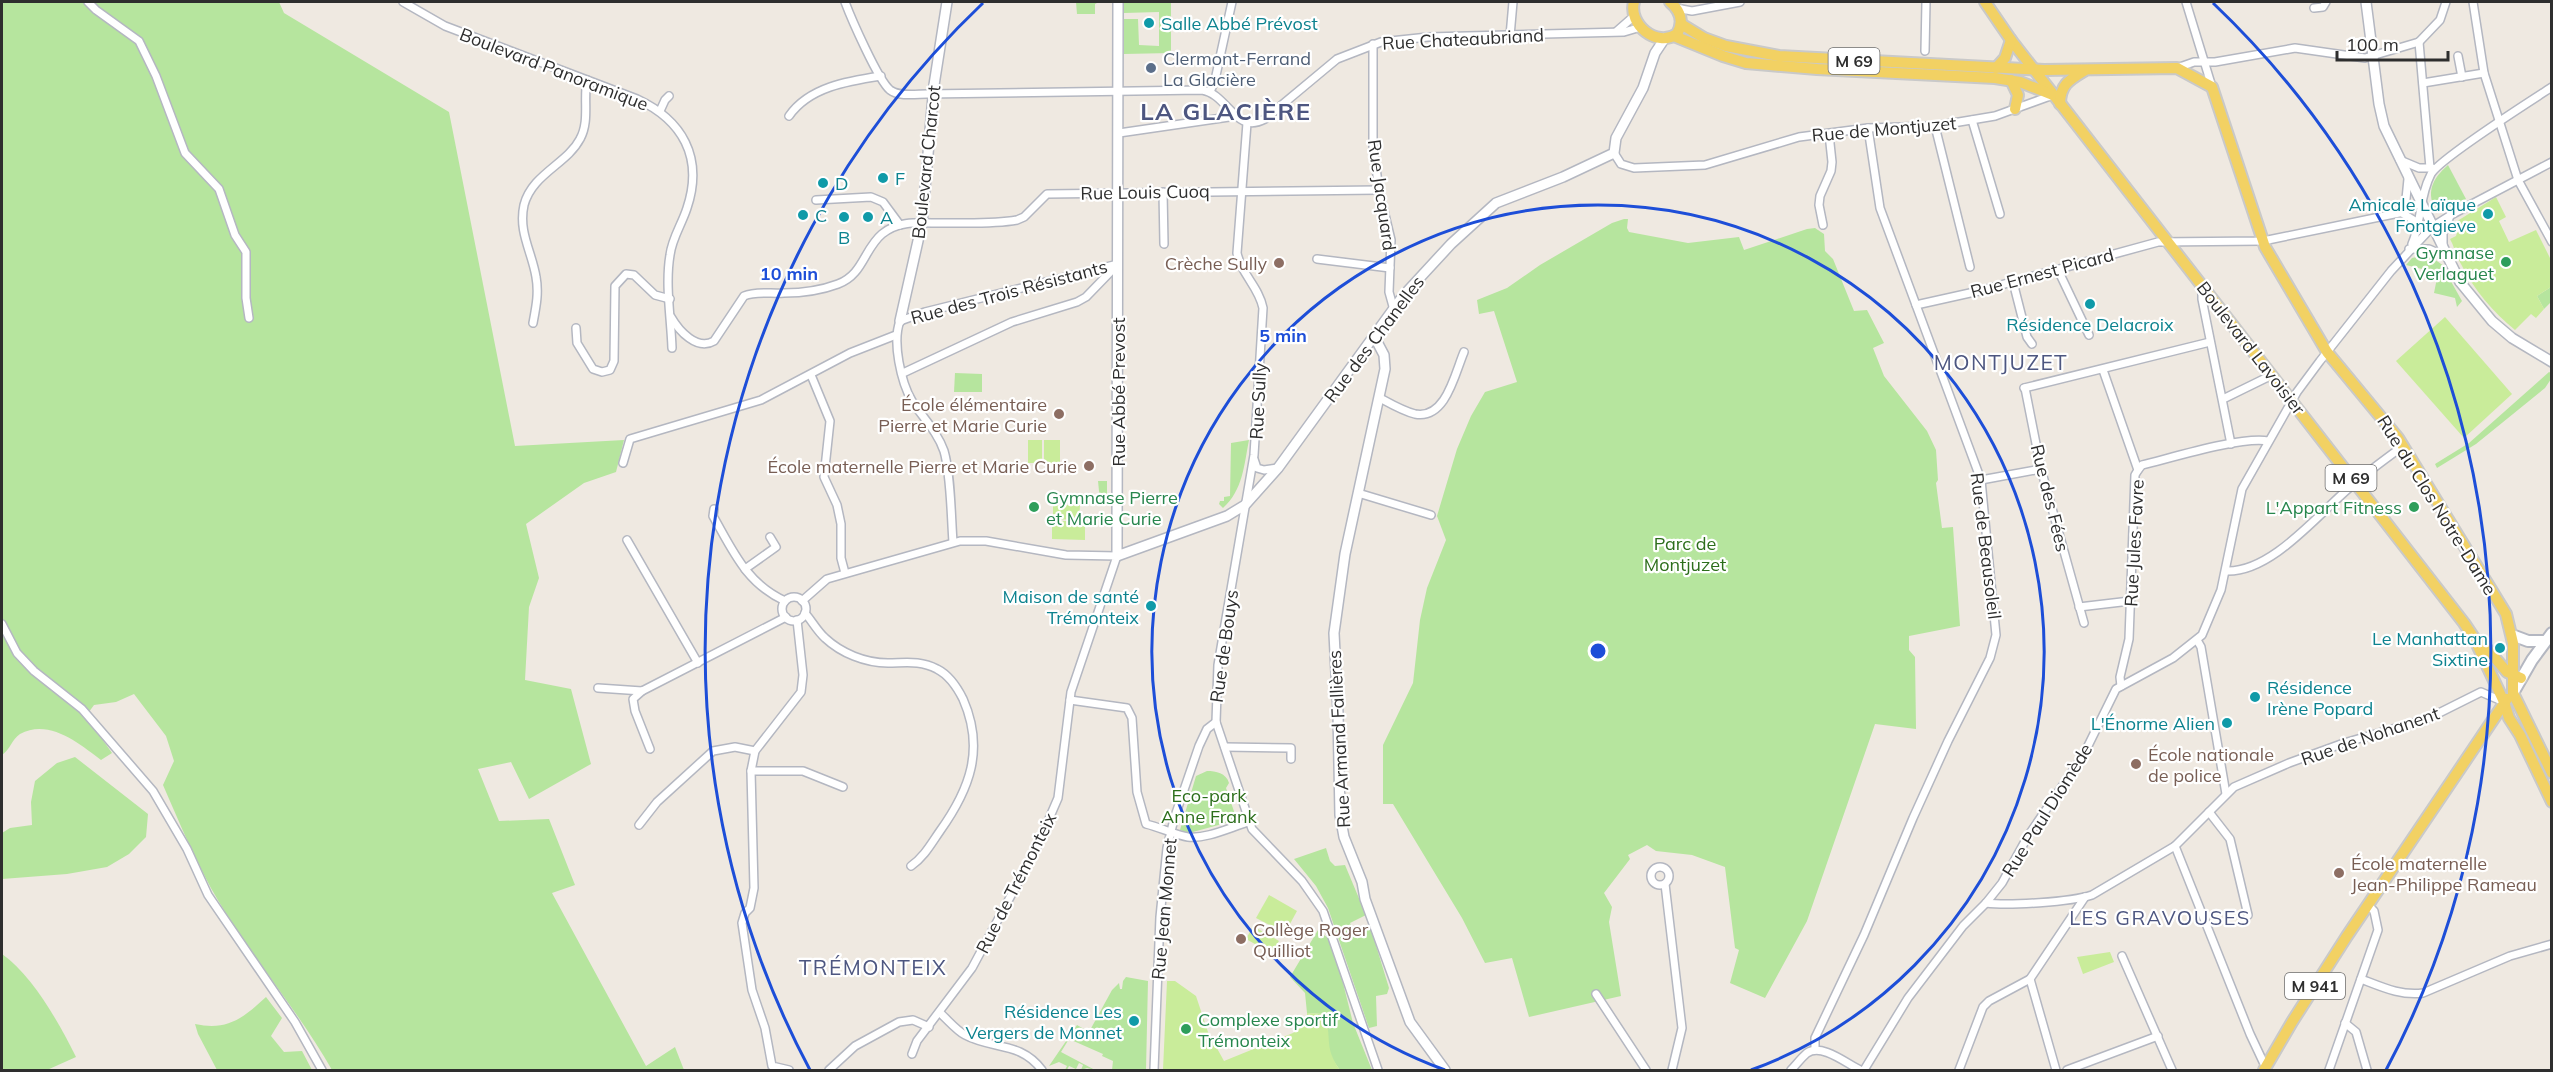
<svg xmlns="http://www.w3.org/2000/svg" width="2553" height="1072" font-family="Mulish,sans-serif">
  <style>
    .green { fill: #b6e59e }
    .pitch { fill: #c9ec9a }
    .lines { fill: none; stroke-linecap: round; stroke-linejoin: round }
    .minor-casing { stroke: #b4b7c1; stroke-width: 10 }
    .tertiary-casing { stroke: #b4b7c1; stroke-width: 12 }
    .secondary-casing { stroke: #b4b7c1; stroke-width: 14 }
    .primary-casing { stroke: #c9c9c9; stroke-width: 14 }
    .minor { stroke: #fff; stroke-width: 7 }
    .tertiary { stroke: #fff; stroke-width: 9 }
    .secondary { stroke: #fff; stroke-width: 10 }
    .primary { stroke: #f2d163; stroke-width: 10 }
    .ring { fill: none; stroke: #1d4ed8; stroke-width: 3 }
    .culture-dot { fill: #0f9aa8; stroke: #fff; stroke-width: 2 }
    .service-dot { fill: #5c6f8a; stroke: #fff; stroke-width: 2 }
    .leisure-dot { fill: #2e9e5b; stroke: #fff; stroke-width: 2 }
    .education-dot { fill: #8d6e63; stroke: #fff; stroke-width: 2 }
    .labels { text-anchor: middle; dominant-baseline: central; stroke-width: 4.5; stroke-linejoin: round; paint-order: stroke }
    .shield { fill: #fff; stroke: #6d6d6d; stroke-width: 1.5 }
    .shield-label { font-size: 16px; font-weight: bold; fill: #2e2e2e }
    .culture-label { font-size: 18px; fill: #0d838f; stroke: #fff; text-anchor: start }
    .street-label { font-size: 18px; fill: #2e2e2e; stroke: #fff }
    .service-label { font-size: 18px; fill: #4e5e75; stroke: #fff; text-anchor: start }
    .leisure-label { font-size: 18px; fill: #27864d; stroke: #fff; text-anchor: end }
    .education-label { font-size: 18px; fill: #785e54; stroke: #fff; text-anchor: end }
    .park-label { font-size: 18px; fill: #2c6e1b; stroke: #fff }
    .neighbourhood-label { font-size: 20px; letter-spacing: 1.5px; fill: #4d5680; stroke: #fff }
    .quarter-label { font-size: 21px; letter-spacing: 1.5px; fill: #4d5680; stroke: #fff }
    .district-label { font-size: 24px; font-weight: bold; letter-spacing: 1.5px; fill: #4d5680; stroke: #fff }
    .centre { fill: #1d4ed8; stroke: #fff; stroke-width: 3 }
    .ring-label { font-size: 18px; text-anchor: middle; font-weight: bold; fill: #1d4ed8; stroke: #fff; stroke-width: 4.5; stroke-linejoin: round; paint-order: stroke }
  </style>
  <rect width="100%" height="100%" fill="#efe9e1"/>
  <!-- green -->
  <g class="green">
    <path d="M2,2H279L284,13L449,112L515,446L624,440L616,472L584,483L526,524L539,578L529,607L525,680L571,689L591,764L529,799L511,762L478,769L499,821L549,819L575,885L552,893L646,1066L675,1047L684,1070H332C299,1012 254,960 219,902C197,865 180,824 163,785L174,761L166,736L134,694L116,702L94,705L86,716L112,753L101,760C80,744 49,718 20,734C12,739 10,750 2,755Z"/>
    <path d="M1076,2H1099L1095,4V14H1077Z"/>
    <path d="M1124,2H1171V53L1124,54V19H1138L1139,45L1159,46V12L1124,13Z"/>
    <path d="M2448,165L2466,199L2437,213C2425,193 2432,179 2448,165Z"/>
    <path d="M1624,219H1628L1627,228L1629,232L1688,243L1739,237L1744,250L1807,229L1815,228L1824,234L1825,251L1833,259L1854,311L1867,310L1884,343L1873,348L1884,376L1927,431L1936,450L1938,480L1936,483L1942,528L1953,527L1960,626L1909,636V650L1915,657L1916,729L1875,724L1807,921L1765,998L1730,983L1739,950L1735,948L1725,867L1692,855L1656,851L1647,845L1628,855L1630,859L1604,893L1612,907L1609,922L1621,996L1529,1017L1512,958L1485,963L1462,918L1393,804H1383V745L1413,683L1420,620L1427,588L1446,540L1437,516L1457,449L1471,416L1485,392L1517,382L1494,311L1479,314L1477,300L1507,288L1540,265L1612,223Z"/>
    <path d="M2421,256L2431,257L2444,266V269L2462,301L2457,307L2455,298L2434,293L2438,273L2406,265L2412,258Z"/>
    <path d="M2551,287V302L2544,309L2537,296Z"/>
    <path d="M2549,372L2551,373V379L2545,388L2476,444L2437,468L2435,464L2469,443Z"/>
    <path d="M955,373L982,374V392H954Z"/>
    <path d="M1249,440C1244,465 1243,490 1223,508L1219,504L1220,501H1224V497L1230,496L1231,443Z"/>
    <path d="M1098,481H1107V501H1100Z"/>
    <path d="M75,757L148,814L146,837L129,854L107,867L67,874L2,879V882V833L10,828L32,825L31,802L35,781L57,763Z"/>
    <path d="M1207,771C1216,771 1226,773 1229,783L1226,788L1237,820L1189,833L1180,830L1196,776Z"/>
    <path d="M1326,848L1330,861L1335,866L1345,865L1366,915L1350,923L1356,934L1371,929L1389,988L1387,994L1376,996L1377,1026L1369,1028L1328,908L1316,886L1294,859Z"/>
    <path d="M1318,930L1329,939L1336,955L1353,1023L1372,1070H1340C1333,1061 1327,1051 1327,1038C1327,1028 1328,1024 1323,1014L1307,1013L1305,993L1290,977Z"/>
    <path d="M2,954C33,976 59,1023 76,1057L47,1070H2Z"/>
    <path d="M1126,977L1148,981L1146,1070H1109H1112L1113,1061L1102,1056L1103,1054L1069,1039L1061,1052L1095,1070L1087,1068L1081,1070L1083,1065L1079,1063L1076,1069L1069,1066L1067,1070H1055H1065L1067,1066L1059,1062L1049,1066L1077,1025L1089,1032L1112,990L1119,983L1120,989H1122L1123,981Z"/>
    <path d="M266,997L282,1018L271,1036L284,1052L302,1051L312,1070H217L198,1034L195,1024C228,1031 243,1018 266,997Z"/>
  </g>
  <!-- pitch -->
  <g class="pitch">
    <path d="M2496,197L2506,217L2499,221L2509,242L2536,230L2551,260V287L2537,296L2544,309L2536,318L2531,314L2515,330C2493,312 2474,290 2461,264C2455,254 2455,248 2450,239L2456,236L2458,229L2454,223Z"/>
    <path d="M2445,317L2512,394L2464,438L2396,361Z"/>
    <rect x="1028" y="440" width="14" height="23"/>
    <rect x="1044" y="440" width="16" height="23"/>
    <path d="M1053,505H1080L1079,520L1053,519Z"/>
    <path d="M1052,521H1085V540L1052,539Z"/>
    <path d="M1269,895L1297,911L1285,933L1256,918Z"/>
    <path d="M1253,926L1279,941L1271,953L1246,939Z"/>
    <path d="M2110,952L2114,962L2083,974L2077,957Z"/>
    <path d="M1167,981H1175L1196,996L1208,1032L1224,1061L1293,1033L1307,1023V1013L1323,1014C1334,1036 1322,1045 1340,1070H1163Z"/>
  </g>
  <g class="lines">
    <!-- minor casing -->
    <g class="minor-casing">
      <g id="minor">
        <path d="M88,2L96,10L139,41L156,76L185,153L219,189L235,235L246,252V298L249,318"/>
        <path d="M403,2L445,26L637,99C682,120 704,157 687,208C682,224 672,238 670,255C665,285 671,318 672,348"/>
        <path d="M845,2C851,18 878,80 890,90C899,97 917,94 927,94L1202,90C1228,94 1235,135 1265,119L1337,59L1381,42L1428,37L1624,32L1641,27"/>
        <path d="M2186,2L2212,87"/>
        <path d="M2473,2L2484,73L2518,180L2552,242"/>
        <path d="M1676,8L1692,11L1740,2"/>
        <path d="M2314,8L2323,7L2326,2"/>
        <path d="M1617,31L1633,17"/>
        <path d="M1510,36L1513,2"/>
        <path d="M2419,42L2430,168"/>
        <path d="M1373,44V146L1379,190L1391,240L1389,292L1394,310"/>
        <path d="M1925,51L1926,2"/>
        <path d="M2458,56L2462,77"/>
        <path d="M2177,68L2194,62H2215L2295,48L2365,58L2419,42L2440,20L2446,2"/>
        <path d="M2423,83L2484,73"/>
        <path d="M1210,92L1215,80L1232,2"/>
        <path d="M660,111L665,100L669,96"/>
        <path d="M789,116C809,87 848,81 881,76"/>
        <path d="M1972,120L2000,214"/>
        <path d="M1247,123L1237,253C1241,274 1259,287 1263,308L1254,455L1218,665L1216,722L1252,829L1302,881L1323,911L1378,1070"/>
        <path d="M1935,126L1970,267"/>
        <path d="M1119,133L1236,116"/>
        <path d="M1614,153L1621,164L1634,168L1705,165L1799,137L1868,128L1935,126L1995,116L2053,95"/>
        <path d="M2400,160L2419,168H2432"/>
        <path d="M2408,179L2406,199L2402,213L2415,221L2417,231"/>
        <path d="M1163,192L1164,244"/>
        <path d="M816,200L871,197L883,202L900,225"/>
        <path d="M1823,225L1819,205L1820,196L1831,171L1832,162L1829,134"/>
        <path d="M2412,244C2422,221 2419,197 2431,174C2439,159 2532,100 2552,87"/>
        <path d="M2443,245V233L2450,216"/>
        <path d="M2409,249H2429L2447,257"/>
        <path d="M1317,259L1390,268"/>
        <path d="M2058,270L2089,335"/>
        <path d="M2013,282L2027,337L2032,344"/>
        <path d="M2202,285V299L2231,444"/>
        <path d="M1916,305L1979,291L2158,242L2263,241L2399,213L2420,203"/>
        <path d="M671,317C679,331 697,351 714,341L744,296C756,291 771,294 784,293C802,293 822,290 838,284C863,275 864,249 882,234C901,218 926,224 948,223C971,223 995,224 1017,220L1024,217L1047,194L1379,190"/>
        <path d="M533,323C536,307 539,293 536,277C532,252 518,232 524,205C532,174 567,164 580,139C590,121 583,99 587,80"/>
        <path d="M576,328L577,343L593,369L602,372L610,370L614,361L615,286L626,274L634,275L655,295L670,299"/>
        <path d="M2103,370L2138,470L2135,475L2129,639L2120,677L2121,686"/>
        <path d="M903,373L1012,322L1077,302L1086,297L1118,264"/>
        <path d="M811,375L830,421L824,477L837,505L841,524V558L845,573"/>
        <path d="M2024,388L2210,342"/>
        <path d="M2025,388L2041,469L2084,623"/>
        <path d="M1380,398C1391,404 1403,411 1415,414C1446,420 1455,373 1464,352"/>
        <path d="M2223,399L2272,375"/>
        <path d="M1254,459L1257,468L1264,470L1278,468"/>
        <path d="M623,463L630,439L761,400L850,353L896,335"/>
        <path d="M2138,470L2142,465C2171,458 2242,436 2268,441"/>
        <path d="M1981,480L2041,469"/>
        <path d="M1358,493L1431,515"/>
        <path d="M714,509L713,516C733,551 746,583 785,601"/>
        <path d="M627,540L698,663"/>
        <path d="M953,542C951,516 951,475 944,451C937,431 923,418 912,401C901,382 892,342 900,321L925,312L1118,264"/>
        <path d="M745,569L776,547L770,537"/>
        <path d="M2226,571C2273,573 2321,510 2355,483C2370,470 2387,458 2403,446"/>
        <circle cx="794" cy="609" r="12"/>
        <path d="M802,601L827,579L960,541H986L1066,555L1117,556L1071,692L1058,798L1036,849L972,968L917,1041L912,1054"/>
        <path d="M2079,607L2130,601"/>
        <path d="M805,613C812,621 817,631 825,638C841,653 865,663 888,663C905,663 920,660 937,669C949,675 957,687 963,699C985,749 970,789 940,831C931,844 924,857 911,866"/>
        <path d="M2,624L17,653L34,671L82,709L153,791L187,849L208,895L295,1022L322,1070"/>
        <path d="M2197,640L2201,647L2226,794"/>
        <path d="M598,688L642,691L786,617"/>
        <path d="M642,691L633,699L635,711L650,749"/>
        <path d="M1070,700L1127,708L1132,718L1137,792L1146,824C1159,827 1176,835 1188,837C1207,839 1231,827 1249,822"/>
        <path d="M1225,747L1291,748V759"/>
        <path d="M751,771H803L843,787"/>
        <path d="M2209,812L2230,839L2248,915"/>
        <path d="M639,825L657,802L713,751L735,747L755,751"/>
        <path d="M2175,846L2250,1034L2266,1068"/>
        <circle cx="1660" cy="876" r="9"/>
        <path d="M1665,884L1682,1028L1672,1070"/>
        <path d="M1986,903C2008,906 2071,902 2092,895L2175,846L2234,787L2289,763L2344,743L2427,719L2481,692L2504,702"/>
        <path d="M2122,956L2172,1070"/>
        <path d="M2361,979C2382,987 2401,996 2423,993L2510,956L2552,944"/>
        <path d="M1596,994L1646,1070"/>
        <path d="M940,1013C948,1020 956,1030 965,1035C993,1050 1020,1041 1042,1070"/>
        <path d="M2345,1023L2356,1032L2367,1070"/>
        <path d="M1815,1050V1038L1864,935L1913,818L1948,741L1990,658L1996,635L1981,480L1880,208L1868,128"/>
        <path d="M789,1070L772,1066L765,1028L752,990L742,923L745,913L750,908L754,888L751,771L755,751L801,692L803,675L797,620"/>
        <path d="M829,1070L855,1046L899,1022L913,1020L929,1027"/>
        <path d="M1154,1070L1160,917L1167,848L1174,819L1199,746L1207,729L1216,722"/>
        <path d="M1791,1070C1796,1065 1801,1058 1807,1053C1822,1043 1847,1064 1860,1070"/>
        <path d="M1864,1070L1908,998L1963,926L1986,903L2002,883L2028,836L2083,756L2116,689L2173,658L2202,635L2221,590L2242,489L2297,392L2320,361L2391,271L2432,227L2451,215L2552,162"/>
        <path d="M1959,1070L1983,1007L1989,1001L2030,979"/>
        <path d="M2056,1070L2030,979L2085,897"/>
        <path d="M2067,1070L2158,1036"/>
        <path d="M2329,1070L2378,930L2374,911L2368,905"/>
      </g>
    </g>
    <!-- tertiary casing -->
    <g class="tertiary-casing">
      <g id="tertiary">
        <path d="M1118,2L1117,556L1227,516L1245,505L1278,468L1403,296L1451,244L1496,203L1563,177L1614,153L1616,138L1643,88L1655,53L1665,38"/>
        <path d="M2366,2L2379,104L2384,126L2460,282L2492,321L2512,338L2552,362"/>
        <path d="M900,321L922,223L934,85L947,2"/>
        <path d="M1374,336L1384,355L1385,369L1345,554L1334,633L1338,713L1340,815L1344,837L1362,882L1365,899L1410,1022L1445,1070"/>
      </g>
    </g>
    <!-- secondary casing -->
    <g class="secondary-casing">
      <g id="secondary">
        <path d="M2512,635L2528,641H2545"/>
        <path d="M2513,693L2532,660L2552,633"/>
      </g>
    </g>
    <!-- primary casing -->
    <g class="primary-casing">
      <g id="primary">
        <path d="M1634,2C1628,24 1656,48 1677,34C1684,22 1681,11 1670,2"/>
        <path d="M1985,2L2011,40L2464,623L2474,638L2504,702L2509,718L2520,735L2552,802"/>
        <path d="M1681,24L1704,38L1726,46L1779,56L2044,70L2177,68L2212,87L2265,247L2327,352L2398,438L2506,614L2513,643V693"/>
        <path d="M1674,36L1723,56L1746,63L1817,69L1995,78L2020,82L2053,95"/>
        <path d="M1996,68L2005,58L2011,40"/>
        <path d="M2011,80L2018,95L2015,109"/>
        <path d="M2060,104C2060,85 2069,80 2084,71"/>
        <path d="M2477,640L2482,643L2507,672L2521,678"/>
        <path d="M2513,693L2552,773"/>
        <path d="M2264,1070L2292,1022L2347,936L2507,699"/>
      </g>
    </g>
    <!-- minor -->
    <use href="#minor" class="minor"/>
    <!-- tertiary -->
    <use href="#tertiary" class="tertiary"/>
    <!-- secondary -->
    <use href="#secondary" class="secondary"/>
    <!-- primary -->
    <use href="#primary" class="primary"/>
  </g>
  <!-- distance rings -->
  <g class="ring">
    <path d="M1445 1070A446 446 0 1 1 1751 1070"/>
    <path d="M810 1070A893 893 0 0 1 983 3M2213 3A893 893 0 0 1 2386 1070"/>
  </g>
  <!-- markers -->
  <g class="culture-dot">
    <circle cx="1149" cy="23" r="6"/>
    <circle cx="883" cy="178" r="6"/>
    <circle cx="823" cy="183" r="6"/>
    <circle cx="2488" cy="214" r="6"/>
    <circle cx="803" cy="215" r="6"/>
    <circle cx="844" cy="217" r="6"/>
    <circle cx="868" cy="217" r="6"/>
    <circle cx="2090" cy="304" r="6"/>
    <circle cx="1151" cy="606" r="6"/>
    <circle cx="2500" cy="648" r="6"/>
    <circle cx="2255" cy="697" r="6"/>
    <circle cx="2227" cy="723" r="6"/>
    <circle cx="1134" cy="1021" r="6"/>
  </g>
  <circle class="service-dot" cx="1151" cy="68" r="6"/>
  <g class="leisure-dot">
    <circle cx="2506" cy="262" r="6"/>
    <circle cx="1034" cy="507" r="6"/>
    <circle cx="2414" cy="507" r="6"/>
    <circle cx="1186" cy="1029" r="6"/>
  </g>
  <g class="education-dot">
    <circle cx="1279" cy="263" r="6"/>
    <circle cx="1059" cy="414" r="6"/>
    <circle cx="1089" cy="466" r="6"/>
    <circle cx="2136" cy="764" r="6"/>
    <circle cx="2339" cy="873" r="6"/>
    <circle cx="1241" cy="939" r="6"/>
  </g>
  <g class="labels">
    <!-- shield labels -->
    <g class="shield">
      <rect x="1828.5" y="48" width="51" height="26" rx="4.5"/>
      <rect x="2325.5" y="465" width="51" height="26" rx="4.5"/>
      <rect x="2285" y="973" width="60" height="26" rx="4.5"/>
    </g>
    <g class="shield-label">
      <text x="1854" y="61">M 69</text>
      <text x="2351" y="478">M 69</text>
      <text x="2315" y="986">M 941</text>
    </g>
    <!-- culture labels -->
    <g class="culture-label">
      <text x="1161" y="23">Salle Abbé Prévost</text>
      <text x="895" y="178">F</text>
      <text x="835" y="183">D</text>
      <text x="2476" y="204" text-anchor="end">Amicale Laïque<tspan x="2476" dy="21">Fontgieve</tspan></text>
      <text x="815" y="215">C</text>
      <text x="880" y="217">A</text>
      <text x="844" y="237" text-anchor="middle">B</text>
      <text x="2090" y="324" text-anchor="middle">Résidence Delacroix</text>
      <text x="1139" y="596" text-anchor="end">Maison de santé<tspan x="1139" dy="21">Trémonteix</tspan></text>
      <text x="2488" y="638" text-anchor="end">Le Manhattan<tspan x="2488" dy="21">Sixtine</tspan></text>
      <text x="2267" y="687">Résidence<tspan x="2267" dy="21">Irène Popard</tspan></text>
      <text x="2215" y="723" text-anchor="end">L'Énorme Alien</text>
      <text x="1122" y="1011" text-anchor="end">Résidence Les<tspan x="1122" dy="21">Vergers de Monnet</tspan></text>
    </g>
    <!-- street labels -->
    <g class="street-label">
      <text transform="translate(1463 39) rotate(-3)">Rue Chateaubriand</text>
      <text transform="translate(554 69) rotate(21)">Boulevard Panoramique</text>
      <text transform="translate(1884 129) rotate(-5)">Rue de Montjuzet</text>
      <text transform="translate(926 162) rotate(-84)">Boulevard Charcot</text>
      <text transform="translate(1145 192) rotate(-1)">Rue Louis Cuoq</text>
      <text transform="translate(1382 195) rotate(82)">Rue Jacquard</text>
      <text transform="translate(2042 273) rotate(-15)">Rue Ernest Picard</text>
      <text transform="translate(1009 292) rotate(-15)">Rue des Trois Résistants</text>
      <text transform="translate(1374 339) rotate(-53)">Rue des Chanelles</text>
      <text transform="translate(2251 348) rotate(52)">Boulevard Lavoisier</text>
      <text transform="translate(1118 392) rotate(-90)">Rue Abbé Prevost</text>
      <text transform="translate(1258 401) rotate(-87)">Rue Sully</text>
      <text transform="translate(2050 498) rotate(76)">Rue des Fées</text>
      <text transform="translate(2437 505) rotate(58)">Rue du Clos Notre-Dame</text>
      <text transform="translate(2134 543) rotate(-87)">Rue Jules Favre</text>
      <text transform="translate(1986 546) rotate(83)">Rue de Beausoleil</text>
      <text transform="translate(1224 646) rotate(-82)">Rue de Bouys</text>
      <text transform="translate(2370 736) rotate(-19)">Rue de Nohanent</text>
      <text transform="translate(1339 739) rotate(-93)">Rue Armand Fallières</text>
      <text transform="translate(2047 810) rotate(-58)">Rue Paul Diomède</text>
      <text transform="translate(1016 883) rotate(-63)">Rue de Trémonteix</text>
      <text transform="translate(1164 909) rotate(-85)">Rue Jean Monnet</text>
    </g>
    <!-- service labels -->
    <g class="service-label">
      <text x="1163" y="58">Clermont-Ferrand<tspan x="1163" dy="21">La Glacière</tspan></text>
    </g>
    <!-- leisure labels -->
    <g class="leisure-label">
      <text x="2494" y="252">Gymnase<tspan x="2494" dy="21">Verlaguet</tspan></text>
      <text x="1046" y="497" text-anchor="start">Gymnase Pierre<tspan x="1046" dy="21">et Marie Curie</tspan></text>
      <text x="2402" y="507">L'Appart Fitness</text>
      <text x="1198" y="1019" text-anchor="start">Complexe sportif<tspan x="1198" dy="21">Trémonteix</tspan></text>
    </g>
    <!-- education labels -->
    <g class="education-label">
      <text x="1267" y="263">Crèche Sully</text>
      <text x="1047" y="404">École élémentaire<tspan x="1047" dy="21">Pierre et Marie Curie</tspan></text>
      <text x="1077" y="466">École maternelle Pierre et Marie Curie</text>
      <text x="2148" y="754" text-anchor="start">École nationale<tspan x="2148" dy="21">de police</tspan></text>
      <text x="2351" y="863" text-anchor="start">École maternelle<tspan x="2351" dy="21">Jean-Philippe Rameau</tspan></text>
      <text x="1253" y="929" text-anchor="start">Collège Roger<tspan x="1253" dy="21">Quilliot</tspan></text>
    </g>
    <!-- park labels -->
    <g class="park-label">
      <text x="1685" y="543">Parc de<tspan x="1685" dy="21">Montjuzet</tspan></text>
      <text x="1209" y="795">Eco-park<tspan x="1209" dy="21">Anne Frank</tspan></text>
    </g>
    <!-- neighbourhood labels -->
    <g class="neighbourhood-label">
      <text x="2160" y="917">LES GRAVOUSES</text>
    </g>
    <!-- quarter labels -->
    <g class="quarter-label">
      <text x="2001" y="362">MONTJUZET</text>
      <text x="873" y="967">TRÉMONTEIX</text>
    </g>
    <!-- district labels -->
    <g class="district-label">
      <text x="1226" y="111">LA GLACIÈRE</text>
    </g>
  </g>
  <circle cx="1598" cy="651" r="9" class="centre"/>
  <g class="ring-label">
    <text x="789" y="280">10 min</text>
    <text x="1283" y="342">5 min</text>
  </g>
  <!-- border -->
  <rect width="2553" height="1072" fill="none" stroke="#2e2e2e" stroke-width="6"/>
  <!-- scale -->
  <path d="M2337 51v9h111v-9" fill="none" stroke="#2e2e2e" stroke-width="3"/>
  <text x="2346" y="51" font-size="18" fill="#2e2e2e" stroke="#ffffff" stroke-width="4.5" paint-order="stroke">100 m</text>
</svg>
